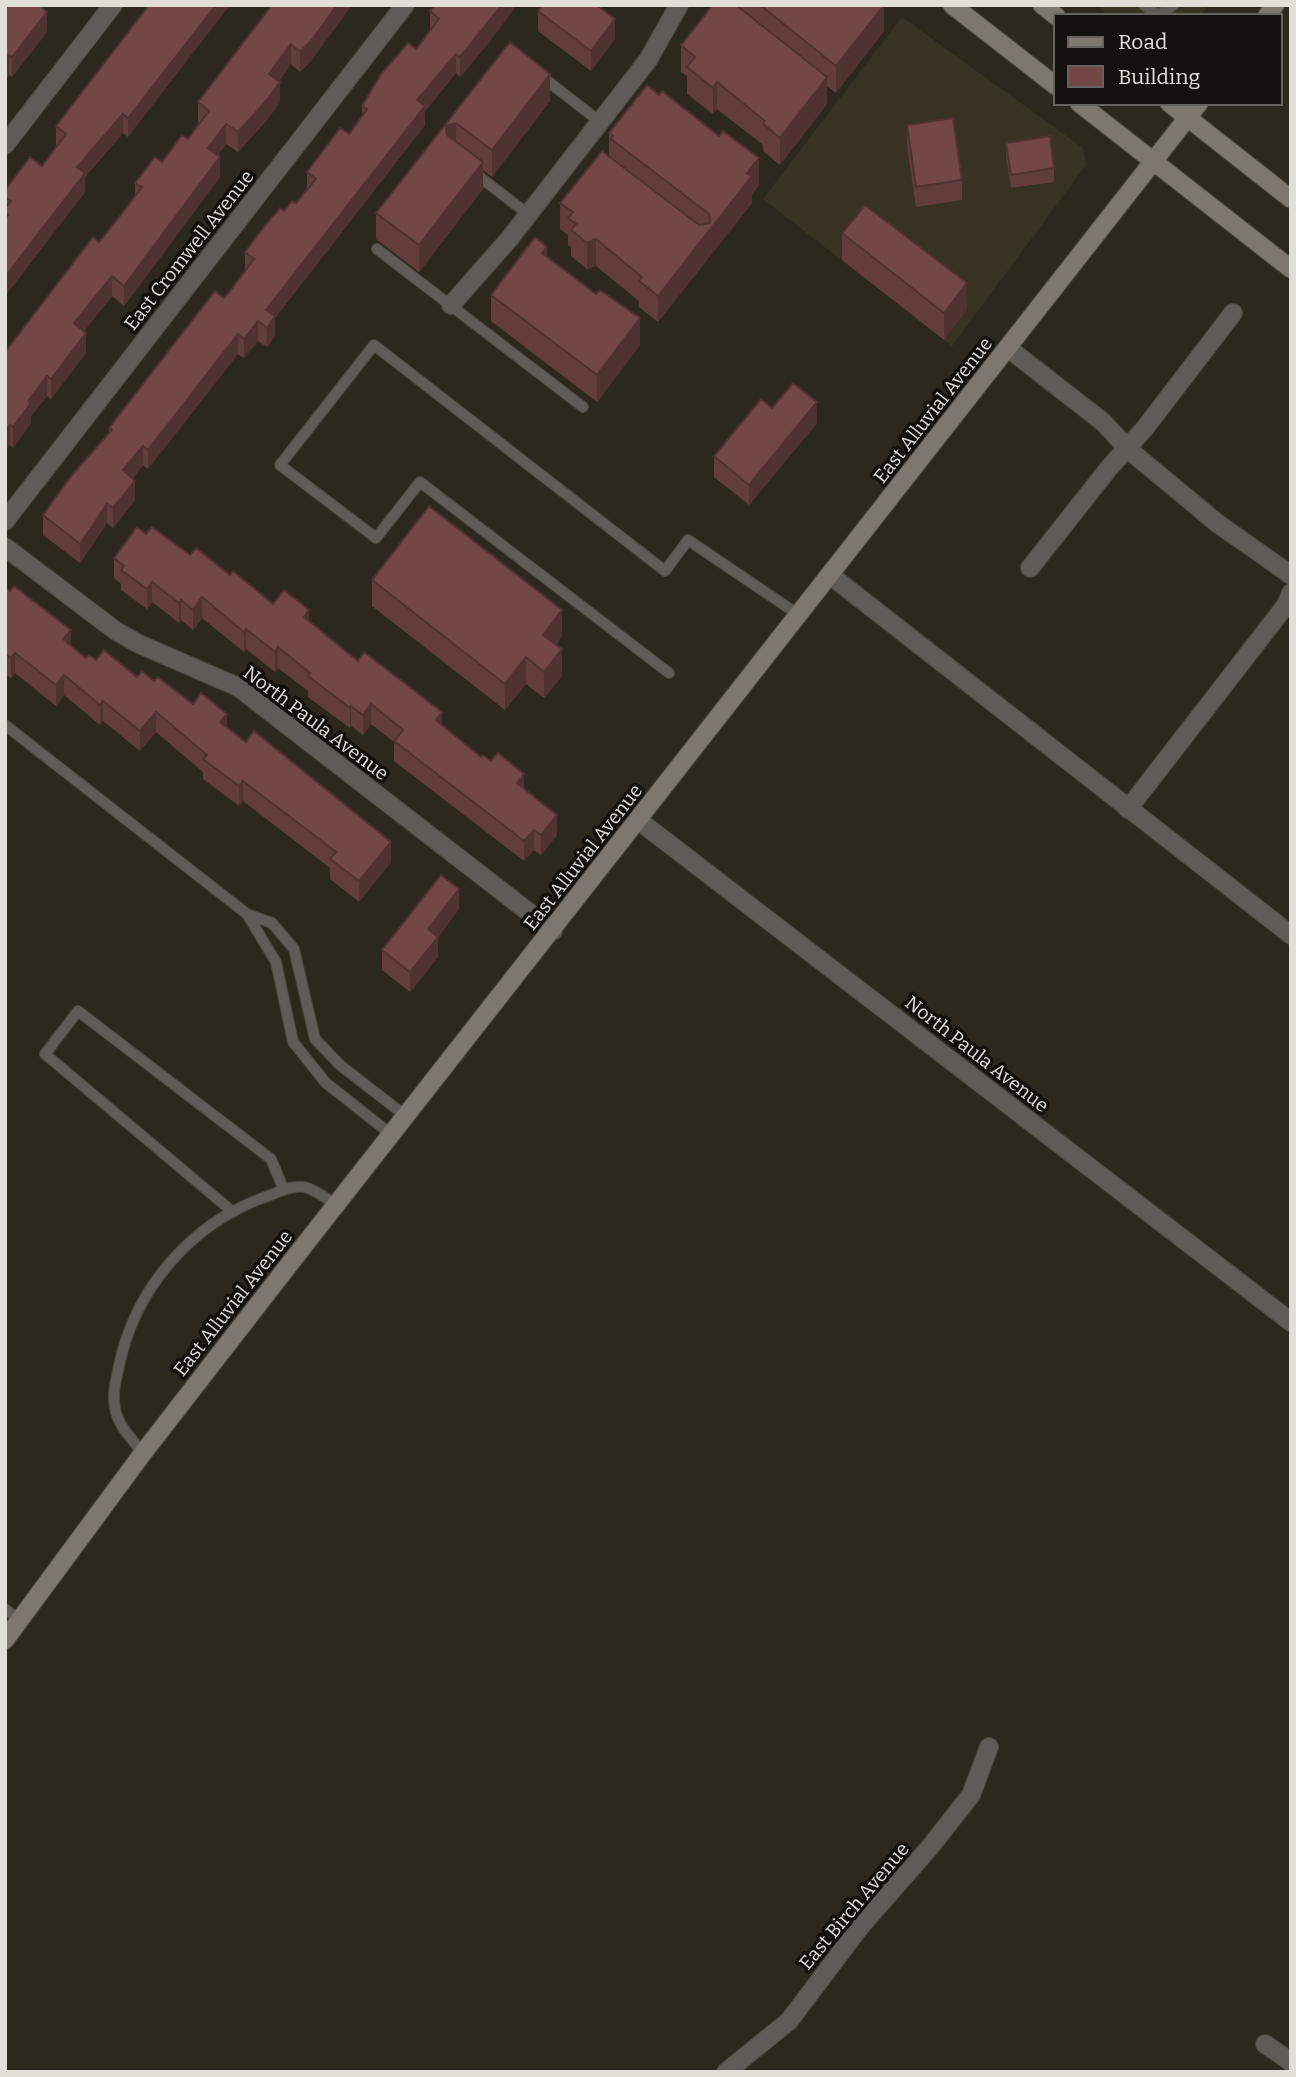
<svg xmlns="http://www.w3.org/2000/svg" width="1296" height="2077" font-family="Bitter,serif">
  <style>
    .built { fill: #383222 }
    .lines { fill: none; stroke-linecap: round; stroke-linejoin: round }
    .lane-casing { stroke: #4a453c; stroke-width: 12 }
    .street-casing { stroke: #4a453c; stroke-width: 20 }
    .secondary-casing { stroke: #4a453c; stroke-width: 20 }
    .lane { stroke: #5f5b57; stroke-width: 10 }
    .street { stroke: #5f5b57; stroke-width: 18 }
    .secondary { stroke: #7d7770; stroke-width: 18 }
    .wall { fill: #623d3c }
    .shaded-wall { fill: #503231 }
    .building { fill: #724746; stroke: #503231; stroke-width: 2 }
    .labels { text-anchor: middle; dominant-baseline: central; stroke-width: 7; stroke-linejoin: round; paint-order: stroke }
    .street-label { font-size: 19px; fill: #e2dfd9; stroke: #13110d }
  </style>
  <rect width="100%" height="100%" fill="#2d281e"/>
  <!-- built -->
  <g class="built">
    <path d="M1095,5H1208L1200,16H1109Z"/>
    <path d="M902,17L1083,148L1086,165L952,346L763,199Z"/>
  </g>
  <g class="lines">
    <!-- lane casing -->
    <g class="lane-casing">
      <g id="lane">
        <path d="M1144,5L1158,15L1174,5"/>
        <path d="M541,76L599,121"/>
        <path d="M473,172L528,214"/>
        <path d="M377,249L583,407"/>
        <path d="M669,673L420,482L376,538L280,465L374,345L665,571L688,540L799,615"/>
        <path d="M5,725L247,914"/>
        <path d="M392,1135L326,1083L293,1042L276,962L247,914L272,923L294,949L315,1039L340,1065L407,1117"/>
        <path d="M233,1212L45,1054L78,1011L271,1159L284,1190"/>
        <path d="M143,1453C132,1439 118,1426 115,1408C112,1394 116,1380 119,1366C135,1288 192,1222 268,1196C279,1192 292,1185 304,1187C315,1189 327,1199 336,1205"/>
        <path d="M5,1609L20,1620"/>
      </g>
    </g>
    <!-- street casing -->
    <g class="street-casing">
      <g id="street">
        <path d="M5,145L113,5"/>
        <path d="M451,305L510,238L648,60L679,5"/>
        <path d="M1008,348L1103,422L1129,450L1217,523L1291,575"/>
        <path d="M5,521L405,5"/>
        <path d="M5,547L116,631L139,644L238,687L553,931"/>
        <path d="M1030,568L1109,468L1145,428L1233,313"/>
        <path d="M830,575L1291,935"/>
        <path d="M1128,809L1286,605L1291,593"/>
        <path d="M638,820L1291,1322"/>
        <path d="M1265,2044L1291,2062"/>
        <path d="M726,2072L789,2021L860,1927L930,1847L971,1795L989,1747"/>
      </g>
    </g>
    <!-- secondary casing -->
    <g class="secondary-casing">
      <g id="secondary">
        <path d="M952,5L1056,86"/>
        <path d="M1042,5L1056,16"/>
        <path d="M1267,16L1275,5"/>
        <path d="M1079,103L1291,269"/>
        <path d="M1169,103L1291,199"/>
        <path d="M5,1640L143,1453L295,1257L1199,103"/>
      </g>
    </g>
    <!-- lane -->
    <use href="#lane" class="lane"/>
    <!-- street -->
    <use href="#street" class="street"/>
    <!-- secondary -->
    <use href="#secondary" class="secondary"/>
  </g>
  <!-- wall -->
  <g class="wall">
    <path d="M5,5L42,8L47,32L12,77L9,75L5,80Z"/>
    <path d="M149,5L128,137L123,133L85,177V192L5,296V190L42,166L57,146L56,145V126Z"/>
    <path d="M272,5L312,60L300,72L291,64L279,81L280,102L267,120L238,152L226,144L218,155L220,177L124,306L112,296L84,331L86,353L51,399L47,396L31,416V423L13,448L10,445L5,352L99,242L135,196V183L162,162L188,139L200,124L198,122V102Z"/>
    <path d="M713,5H884V31L836,93L827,86V104L780,165L763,151V145L717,109L713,114L687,94V76L681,72V45Z"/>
    <path d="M430,11L491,40L460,77L456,73L425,111V125L275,318V336L267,347L258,341L244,358L238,354L148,469L143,465L133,478L135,500L113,528L107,523L80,563L43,535V515L109,433V428L224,298L245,271V252L284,211L296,203L307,190V172L349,134L362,116V106L416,49L430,31Z"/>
    <path d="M538,11L615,39L591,71L538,31Z"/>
    <path d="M510,42L550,101L492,177L483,170V189L419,272L376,239V213Z"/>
    <path d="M907,125L962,180V200L916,207L907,145Z"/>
    <path d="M609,133L759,185L752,194V203L658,322L639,307V301L596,266L587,269L571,256V247L568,245V235L560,229V203L609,157Z"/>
    <path d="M1006,143L1054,168V182L1011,188L1006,156Z"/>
    <path d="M842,233L967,309L944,340L842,260Z"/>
    <path d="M547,257L640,345L597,402L491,321V295Z"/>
    <path d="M772,408L817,423L749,505L714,477V456Z"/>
    <path d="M146,534L230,575L273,604L309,622L358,661L442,725L481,757L524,788L557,835L541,855L534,850L524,861L394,761V742L371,724L363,735L351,726L350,728L308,697V691L278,668L275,672L246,649L244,652L202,618L193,630L181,620L179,623L152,602L147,609L121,590V584L114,578V558Z"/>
    <path d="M372,580L562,636L556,645L562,676L544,698L526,684L505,710L372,606Z"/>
    <path d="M5,587L86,658L137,677L154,681L193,704L227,727L391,862L359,902L330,879V868L243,801L239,806L203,779V772L156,732L140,751L103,721L100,725L64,695L56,706L15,673L11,678L5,674Z"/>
    <path d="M459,909L438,937V957L410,992L382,970V950Z"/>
  </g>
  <!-- shaded-wall -->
  <g class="shaded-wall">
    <path d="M216,5H230L128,137V118Z"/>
    <path d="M337,5H352L312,60L300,72V52Z"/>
    <path d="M502,5H517L491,40L460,77V57Z"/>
    <path d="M884,5V31L836,93V66Z"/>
    <path d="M47,12V32L12,77V57Z"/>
    <path d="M615,19V39L591,71V51Z"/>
    <path d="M291,44V64L269,94V74Z"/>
    <path d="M456,54V73L425,111V125L275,318V336L267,347L266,310L417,100Z"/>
    <path d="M9,55V75L5,80V59Z"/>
    <path d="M550,74V101L492,177V150Z"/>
    <path d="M827,77V104L780,165V138Z"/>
    <path d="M280,82V102L267,120L238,152V132Z"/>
    <path d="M717,82V109L713,114V88Z"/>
    <path d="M123,114V133L85,177V192L5,296V277L77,167Z"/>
    <path d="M456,123V150L446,152V126Z"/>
    <path d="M226,124V144L208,168V148Z"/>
    <path d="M220,157V177L124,306V286Z"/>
    <path d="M759,158V185L752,194V203L658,322V296L747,173Z"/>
    <path d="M483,162V189L419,272V245Z"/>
    <path d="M596,239V266L587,269V243Z"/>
    <path d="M547,247V273L542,253Z"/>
    <path d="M112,276V296L74,343V323Z"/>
    <path d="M967,283V309L944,340V313Z"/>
    <path d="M640,318V345L597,402V375Z"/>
    <path d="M258,321V341L244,358V339Z"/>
    <path d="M86,333V353L51,399V379Z"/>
    <path d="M238,334V354L148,469V450Z"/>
    <path d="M47,376V396L31,416V423L13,448V427L28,401Z"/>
    <path d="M817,402V423L749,505V485Z"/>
    <path d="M10,425V445L5,450V430Z"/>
    <path d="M143,446V465L123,490V470Z"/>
    <path d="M135,481V500L113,528V508Z"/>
    <path d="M107,504V523L80,563V544Z"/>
    <path d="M152,582V602L147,609V589Z"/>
    <path d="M202,597V618L193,630V610Z"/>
    <path d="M181,600V620L179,623V603Z"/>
    <path d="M309,610V631L304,617Z"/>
    <path d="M562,610V636L543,661V635Z"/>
    <path d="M246,629V649L244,652V632Z"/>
    <path d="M71,630V650L63,639Z"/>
    <path d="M278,647V668L275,672V652Z"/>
    <path d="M562,649V676L544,698V672Z"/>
    <path d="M15,653V673L11,678V658Z"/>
    <path d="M526,657V684L505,710V684Z"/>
    <path d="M64,675V695L56,706V685Z"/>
    <path d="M103,701V721L100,725V705Z"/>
    <path d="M371,704V724L363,735V715Z"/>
    <path d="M351,706V726L350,728V708Z"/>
    <path d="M156,712V732L140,751V731Z"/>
    <path d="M442,712V732L436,720Z"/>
    <path d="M227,714V735L220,722Z"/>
    <path d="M524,774V794L517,783Z"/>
    <path d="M243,781V801L239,806V786Z"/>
    <path d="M557,815V835L541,855V835Z"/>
    <path d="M534,830V850L524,861V841Z"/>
    <path d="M391,842V862L359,902V881Z"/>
    <path d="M459,889V909L428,949V929Z"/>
    <path d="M438,937V957L410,992V972Z"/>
  </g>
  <!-- building -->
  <g class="building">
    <path d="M5,5H39L47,12L12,57L9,55L5,59Z"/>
    <path d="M149,5H216L128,118L123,114L77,167L85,173L5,277V218L8,215L5,213V208L11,201L5,197V190L30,157L42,166L66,134L56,126Z"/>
    <path d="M272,5H337L312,40L300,52L291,44L269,74L280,82L267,100L238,132L226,124L208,148L220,157L124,286L112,276L74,323L86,333L51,379L47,376L28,401L31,403L13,427L10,425L5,430V352L93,237L99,242L127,207L142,187L135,183L155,157L162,162L182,135L188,139L209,111L198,102Z"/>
    <path d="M435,5H502L460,57L456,54L417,100L425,106L266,310L275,316L267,328L258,321L244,339L238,334L148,450L143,446L123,470L135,481L113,508L107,504L80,544L43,515L72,475L112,430L109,428L215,291L224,298L234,286L254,259L245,252L263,228L280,208L284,211L292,201L296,203L316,179L307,172L340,128L349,134L367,109L362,106L381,74L408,43L416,49L439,19L430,11Z"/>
    <path d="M543,5H597L615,19L591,51L538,11Z"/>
    <path d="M713,5H736L827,77L780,138L763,124L765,121L717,82L713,88L687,67L695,57L681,45Z"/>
    <path d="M760,5H884L836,66Z"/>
    <path d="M510,42L550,74L492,150L456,123L446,126L447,135L483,162L419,245L376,213Z"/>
    <path d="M647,85L659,95L662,91L719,136L723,131L759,158L747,173L752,176L658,296L639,281L642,277L596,239L587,243L571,230L576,224L568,218L573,212L560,203L602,151L699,225L710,223L709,214L611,139L613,136L609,133Z"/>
    <path d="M953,118L962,180L916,187L907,125Z"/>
    <path d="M1050,136L1054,168L1011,175L1006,143Z"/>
    <path d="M865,205L967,283L944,313L842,233Z"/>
    <path d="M535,237L547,247L542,253L596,294L600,290L640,318L597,375L491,295Z"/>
    <path d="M793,383L817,402L749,485L714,456L761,399L772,408Z"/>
    <path d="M429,506L562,610L543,635L562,649L544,672L526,657L505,684L372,580Z"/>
    <path d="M137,527L146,534L152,527L190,555L196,548L230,575L233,571L273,604L284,590L309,610L304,617L358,661L364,652L442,712L436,720L481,757L483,755L491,761L498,753L524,774L517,783L557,815L541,835L534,830L524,841L394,741L403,730L371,704L363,715L351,706L350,708L308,676L310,673L278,647L275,652L246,629L244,632L202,597L193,610L181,600L179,603L152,582L147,589L121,570L124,566L114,558Z"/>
    <path d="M14,586L71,630L63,639L86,658L89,655L96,660L104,650L137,677L142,671L154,681L158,677L193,704L201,693L227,714L220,722L246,742L254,731L391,842L359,881L330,859L336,852L243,781L239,786L203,759L207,755L156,712L140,731L103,701L100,705L64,675L56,685L15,653L11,658L5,654V587L10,591Z"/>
    <path d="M441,875L459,889L428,929L438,937L410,972L382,950Z"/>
  </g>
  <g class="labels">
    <!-- street labels -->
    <g class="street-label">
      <text transform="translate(189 250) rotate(-52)">East Cromwell Avenue</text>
      <text transform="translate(933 410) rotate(-52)">East Alluvial Avenue</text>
      <text transform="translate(316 723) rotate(37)">North Paula Avenue</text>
      <text transform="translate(583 857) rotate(-52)">East Alluvial Avenue</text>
      <text transform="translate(977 1054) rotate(38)">North Paula Avenue</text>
      <text transform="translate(233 1303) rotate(-52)">East Alluvial Avenue</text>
      <text transform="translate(854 1906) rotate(-50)">East Birch Avenue</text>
    </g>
  </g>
  <!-- border -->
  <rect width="1296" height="2077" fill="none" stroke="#e2dfd9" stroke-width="14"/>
  <!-- legend -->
  <rect x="1054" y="14" width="228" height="91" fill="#13110d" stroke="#66635f" stroke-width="2"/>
  <rect x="1068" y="37" width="35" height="10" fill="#7d7770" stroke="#66635f" stroke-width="2"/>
  <text x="1118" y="49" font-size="21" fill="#e2dfd9">Road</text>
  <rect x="1068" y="66" width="35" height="21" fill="#724746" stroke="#66635f" stroke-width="2"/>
  <text x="1118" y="84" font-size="21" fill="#e2dfd9">Building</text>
</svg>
